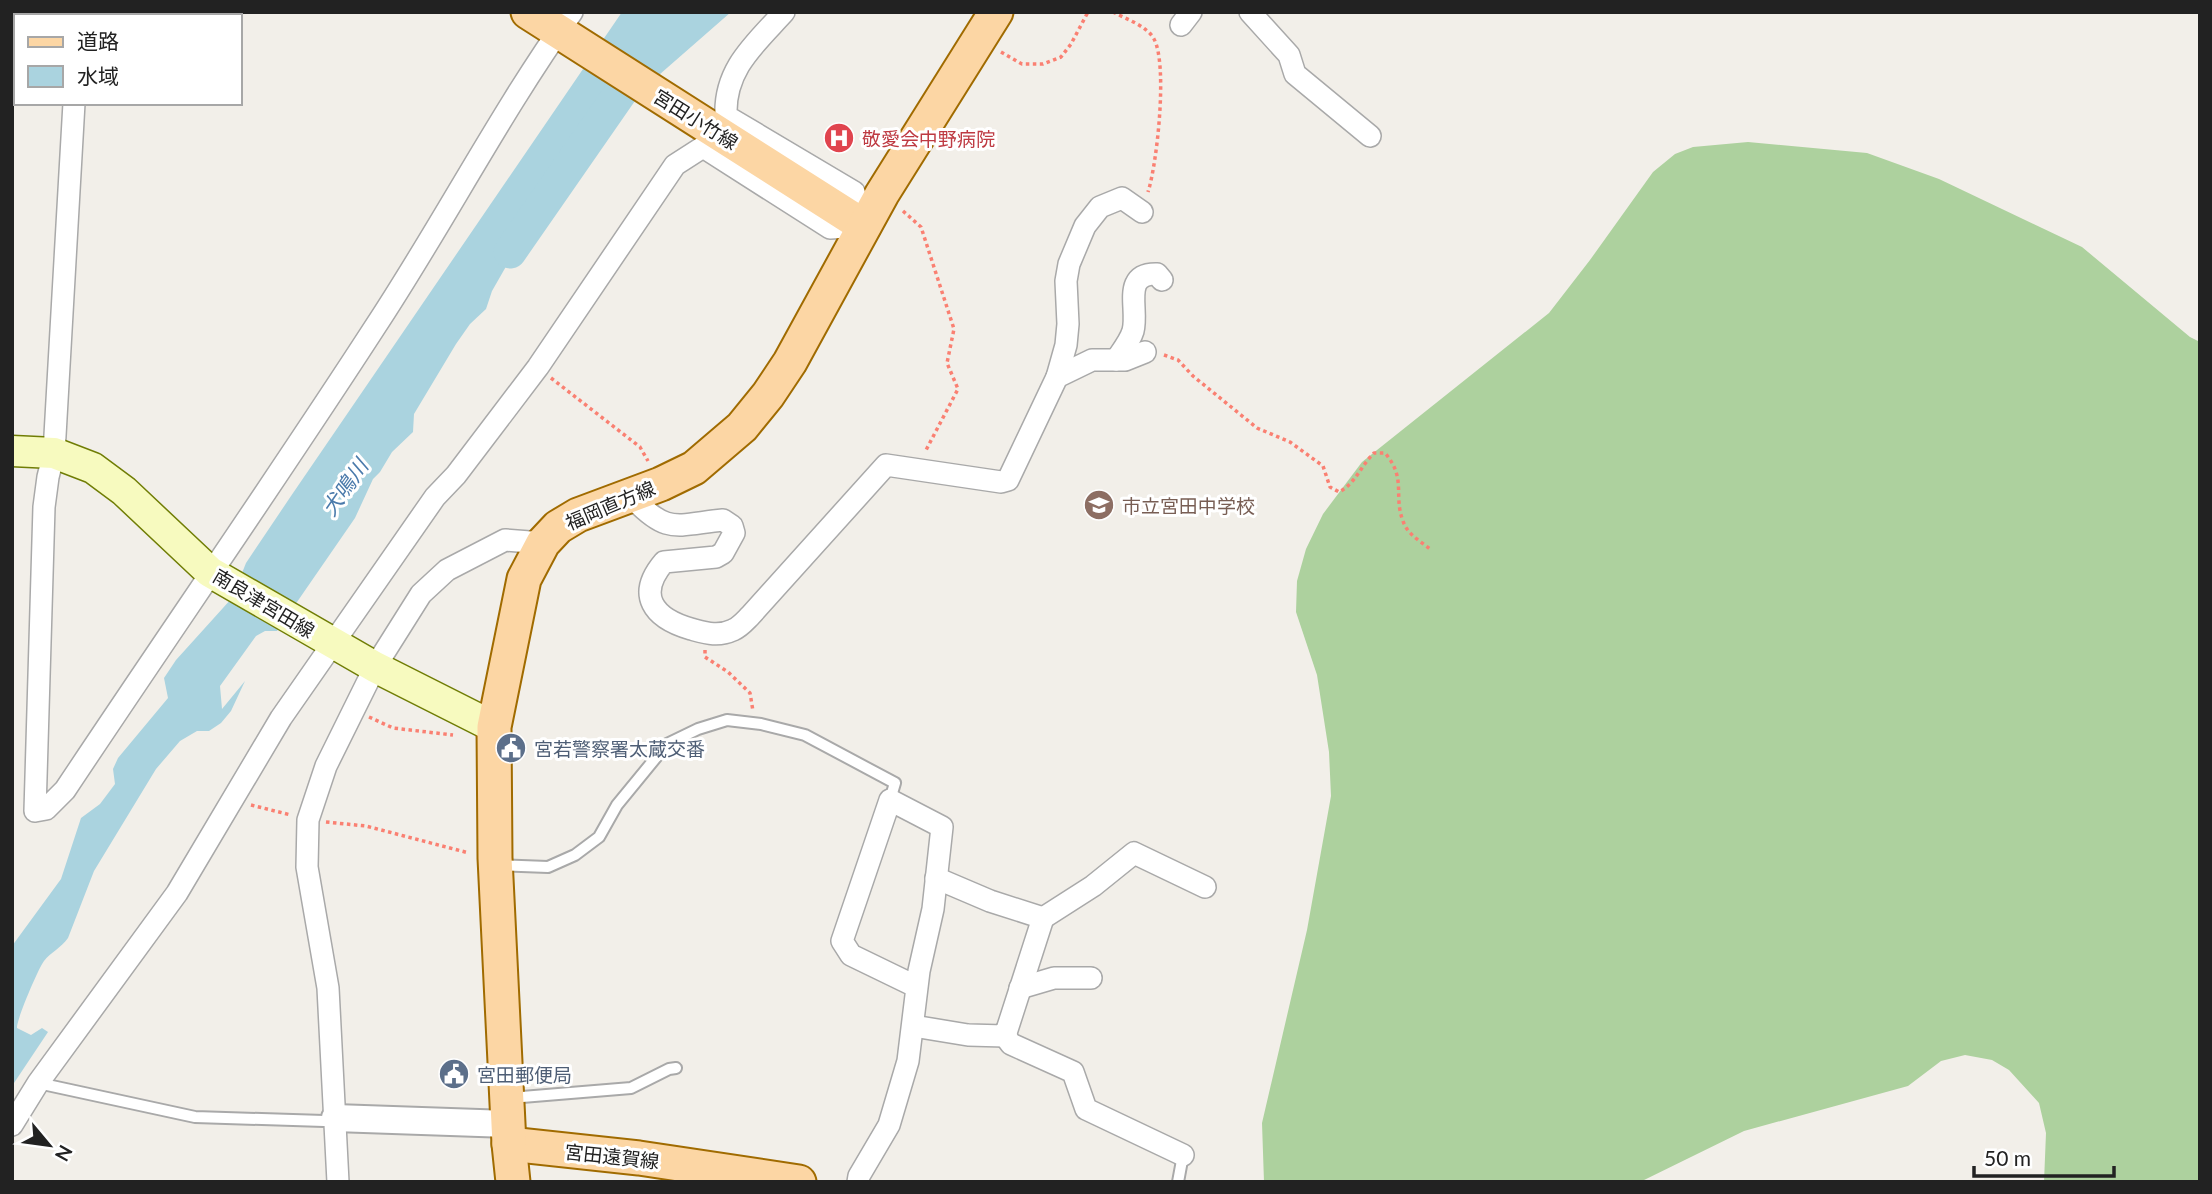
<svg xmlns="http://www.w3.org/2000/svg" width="2212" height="1194" font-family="Lato,'Noto Sans JP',sans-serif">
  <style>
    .forest { fill: #add19e }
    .water { fill: #aad3df }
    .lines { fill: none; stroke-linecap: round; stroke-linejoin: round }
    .river { stroke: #aad3df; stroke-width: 33 }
    .service-casing { stroke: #a9a9a9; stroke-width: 14 }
    .minor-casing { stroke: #a9a9a9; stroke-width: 24 }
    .tertiary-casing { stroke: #a9a9a9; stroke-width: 30 }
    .secondary-casing { stroke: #707d05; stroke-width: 33 }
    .primary-casing { stroke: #a06b00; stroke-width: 37 }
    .path { stroke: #fa8072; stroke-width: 3.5; stroke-dasharray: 3.5 3.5; stroke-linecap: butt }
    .service { stroke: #fff; stroke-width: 10 }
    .minor { stroke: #fff; stroke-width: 21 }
    .tertiary { stroke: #fff; stroke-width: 26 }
    .secondary { stroke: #f7fabf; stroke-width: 30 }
    .primary { stroke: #fcd6a4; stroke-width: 33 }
    .labels { text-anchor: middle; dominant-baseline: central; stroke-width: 6; stroke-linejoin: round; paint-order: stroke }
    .street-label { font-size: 19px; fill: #222; stroke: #fff }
    .health-label { font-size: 19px; fill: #be3a42; stroke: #fff; text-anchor: start }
    .education-label { font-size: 19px; fill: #785e54; stroke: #fff; text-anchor: start }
    .service-label { font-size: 19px; fill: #4e5e75; stroke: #fff; text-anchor: start }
    .water-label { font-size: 21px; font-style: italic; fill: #4a7aab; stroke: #fff }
  </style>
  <rect width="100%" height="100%" fill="#f2efe9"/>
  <!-- forest -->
  <path class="forest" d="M1748,142L1867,153L1939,179L2082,247L2190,337L2200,342V1182H2044L2046,1133L2039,1103L2009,1070L1992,1060L1965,1055L1941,1061L1908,1086L1744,1131L1640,1182H1264L1262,1123L1307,930L1331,796L1329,752L1317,675L1296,612L1297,581L1306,549L1323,514L1362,462L1549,313L1590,260L1653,172L1675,154L1693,147Z"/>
  <!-- water -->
  <path class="water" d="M622,12H731L572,151L492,291L486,309L470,324L456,344L414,414L413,432L392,452L380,472L373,479L355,518L277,631H265L256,636L220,686L222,709L245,681L231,711L221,723L209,731H197L180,741L156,769L94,871L68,938C61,948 51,952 44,961C38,969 16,1021 17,1028L31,1035L42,1028L48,1032L12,1086V946L61,879L81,818L100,804L115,784L113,769L118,758L168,698L164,678L176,660L232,598L246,563L291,496Z"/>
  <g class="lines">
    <!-- river -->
    <g class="river">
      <path d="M12,13V12"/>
      <path d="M510,252L621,92"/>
    </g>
    <!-- service casing -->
    <g class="service-casing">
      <g id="service">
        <path d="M498,865L548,867L575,855L599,837L617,805L667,744L698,729L727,720L761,724L805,735L895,783L890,800"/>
        <path d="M38,1083L195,1117L324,1121L335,1118"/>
        <path d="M510,1098L631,1088L669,1069L676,1068"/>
        <path d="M1178,1182L1183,1155"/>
      </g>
    </g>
    <!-- minor casing -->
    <g class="minor-casing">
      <g id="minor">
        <path d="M1250,12L1289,55L1295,74L1370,136"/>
        <path d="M79,16V12"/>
        <path d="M1181,25L1191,12"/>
        <path d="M74,103L54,453L48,477L44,507L35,811L46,809L65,790C168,635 274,483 375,327C443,224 500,113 572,12"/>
        <path d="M1116,360C1122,351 1130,341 1133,331C1139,309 1121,273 1157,274L1162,280"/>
        <path d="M1057,377L1066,345L1068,324L1066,281L1069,264L1085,226L1100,207L1122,198L1142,212"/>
        <path d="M631,496C667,535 675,525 723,520L732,526L734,533L723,553L716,557L664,562C636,595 653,618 691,629C706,633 718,637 733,630C740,627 745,621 750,616L886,465L1001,482L1008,480L1057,377L1092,360H1125L1145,352"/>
        <path d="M1043,918L1093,886L1134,853L1205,887"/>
        <path d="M1020,988L1054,978H1091"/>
        <path d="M913,1026L968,1035L1005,1036L1043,918L990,901L936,878"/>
        <path d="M1005,1036L1011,1044L1073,1072L1086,1109L1183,1155"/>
        <path d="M12,1125L38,1083L177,893L281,718L435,497L456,475L538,367L675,165L703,147L830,228L864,226L854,192L726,116C724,69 755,44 784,12"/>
        <path d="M338,1182L328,988L307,867L308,820L326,766L375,667L421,594L447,570L505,540L543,543"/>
        <path d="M858,1182L859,1176L889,1125L908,1061L919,971L933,909L942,827L890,800L842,941L851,955L917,987"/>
      </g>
    </g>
    <!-- tertiary casing -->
    <g class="tertiary-casing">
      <path id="tertiary" d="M335,1118L508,1124"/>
    </g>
    <!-- secondary casing -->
    <g class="secondary-casing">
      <path id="secondary" d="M12,451L54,453L93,468L124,491L210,572L375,667L494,727"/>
    </g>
    <!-- primary casing -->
    <g class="primary-casing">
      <g id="primary">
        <path d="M528,12L864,226"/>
        <path d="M509,1144L639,1158L799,1182"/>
        <path d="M513,1182L509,1144L495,858L494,727L524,579L543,543L558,527L578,515L661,484L694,468L742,427L768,395L790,362L882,194L996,12"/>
      </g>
    </g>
    <!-- path -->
    <g class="path">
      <path d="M1113,12C1126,19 1147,26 1154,39C1168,65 1157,164 1148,192"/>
      <path d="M1001,52L1022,64H1043L1061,57L1071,44L1088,12"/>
      <path d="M903,211L921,227L954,329L947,363L958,389L925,452"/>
      <path d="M1164,355L1178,360L1193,376L1257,428L1290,442L1323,466L1330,487L1339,492C1356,483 1360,467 1374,453H1385C1407,479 1393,495 1403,521C1407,534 1420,541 1430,549"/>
      <path d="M551,378L640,447L648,461"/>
      <path d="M705,650V657L728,672L750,693L753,711"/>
      <path d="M369,717L393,728L453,735"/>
      <path d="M251,805L291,815"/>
      <path d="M326,822L366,826L469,853"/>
    </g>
    <!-- service -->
    <use href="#service" class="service"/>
    <!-- minor -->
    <use href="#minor" class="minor"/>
    <!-- tertiary -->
    <use href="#tertiary" class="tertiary"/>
    <!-- secondary -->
    <use href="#secondary" class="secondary"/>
    <!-- primary -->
    <use href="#primary" class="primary"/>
  </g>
  <!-- icons -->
  <defs>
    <g id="hospital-disc" transform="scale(1.575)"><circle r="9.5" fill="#e0444e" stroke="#fff"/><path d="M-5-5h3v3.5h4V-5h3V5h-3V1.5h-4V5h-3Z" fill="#fff"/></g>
    <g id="school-disc" transform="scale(1.575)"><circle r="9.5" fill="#8d6e63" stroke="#fff"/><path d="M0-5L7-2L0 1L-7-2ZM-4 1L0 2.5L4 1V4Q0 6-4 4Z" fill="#fff"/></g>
    <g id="civic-disc" transform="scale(1.575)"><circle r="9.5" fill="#5c6f8a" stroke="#fff"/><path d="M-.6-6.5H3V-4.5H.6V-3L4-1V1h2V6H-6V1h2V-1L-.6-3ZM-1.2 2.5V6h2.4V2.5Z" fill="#fff"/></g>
  </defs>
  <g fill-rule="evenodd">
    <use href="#hospital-disc" x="839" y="138"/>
    <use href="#school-disc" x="1099" y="505"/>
    <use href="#civic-disc" x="511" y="748"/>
    <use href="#civic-disc" x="454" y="1074"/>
  </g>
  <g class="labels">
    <!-- street labels -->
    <g class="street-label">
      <text transform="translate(696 119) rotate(32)">宮田小竹線</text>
      <text transform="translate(610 505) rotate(-23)">福岡直方線</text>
      <text transform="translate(264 603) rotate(31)">南良津宮田線</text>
      <text transform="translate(612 1156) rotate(6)">宮田遠賀線</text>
    </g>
    <!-- health labels -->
    <g class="health-label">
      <text x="862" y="138">敬愛会中野病院</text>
    </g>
    <!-- education labels -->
    <g class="education-label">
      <text x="1122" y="505">市立宮田中学校</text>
    </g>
    <!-- service labels -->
    <g class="service-label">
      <text x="534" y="748">宮若警察署太蔵交番</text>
      <text x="477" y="1074">宮田郵便局</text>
    </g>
    <!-- water labels -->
    <g class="water-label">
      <text transform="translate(344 487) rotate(-55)">犬鳴川</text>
    </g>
  </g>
  <!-- border -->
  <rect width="2212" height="1194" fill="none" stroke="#222222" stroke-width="28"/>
  <!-- legend -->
  <rect x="14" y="14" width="228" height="91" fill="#ffffff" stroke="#a7a7a7" stroke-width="2"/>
  <rect x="28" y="37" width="35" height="10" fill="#fcd6a4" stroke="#a7a7a7" stroke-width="2"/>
  <text x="77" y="49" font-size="21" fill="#222222">道路</text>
  <rect x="28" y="66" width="35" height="21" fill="#aad3df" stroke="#a7a7a7" stroke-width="2"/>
  <text x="77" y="84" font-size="21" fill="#222222">水域</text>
  <!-- north arrow -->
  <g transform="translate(49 1145) rotate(119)" stroke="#ffffff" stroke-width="5" paint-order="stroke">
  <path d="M0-5L12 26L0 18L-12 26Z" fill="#222222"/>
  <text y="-10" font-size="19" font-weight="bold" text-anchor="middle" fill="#222222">N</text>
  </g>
  <!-- scale -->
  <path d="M1974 1166v10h140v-10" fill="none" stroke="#222222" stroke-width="3.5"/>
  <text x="1984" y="1166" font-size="21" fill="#222222" stroke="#ffffff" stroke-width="5" paint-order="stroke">50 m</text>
</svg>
